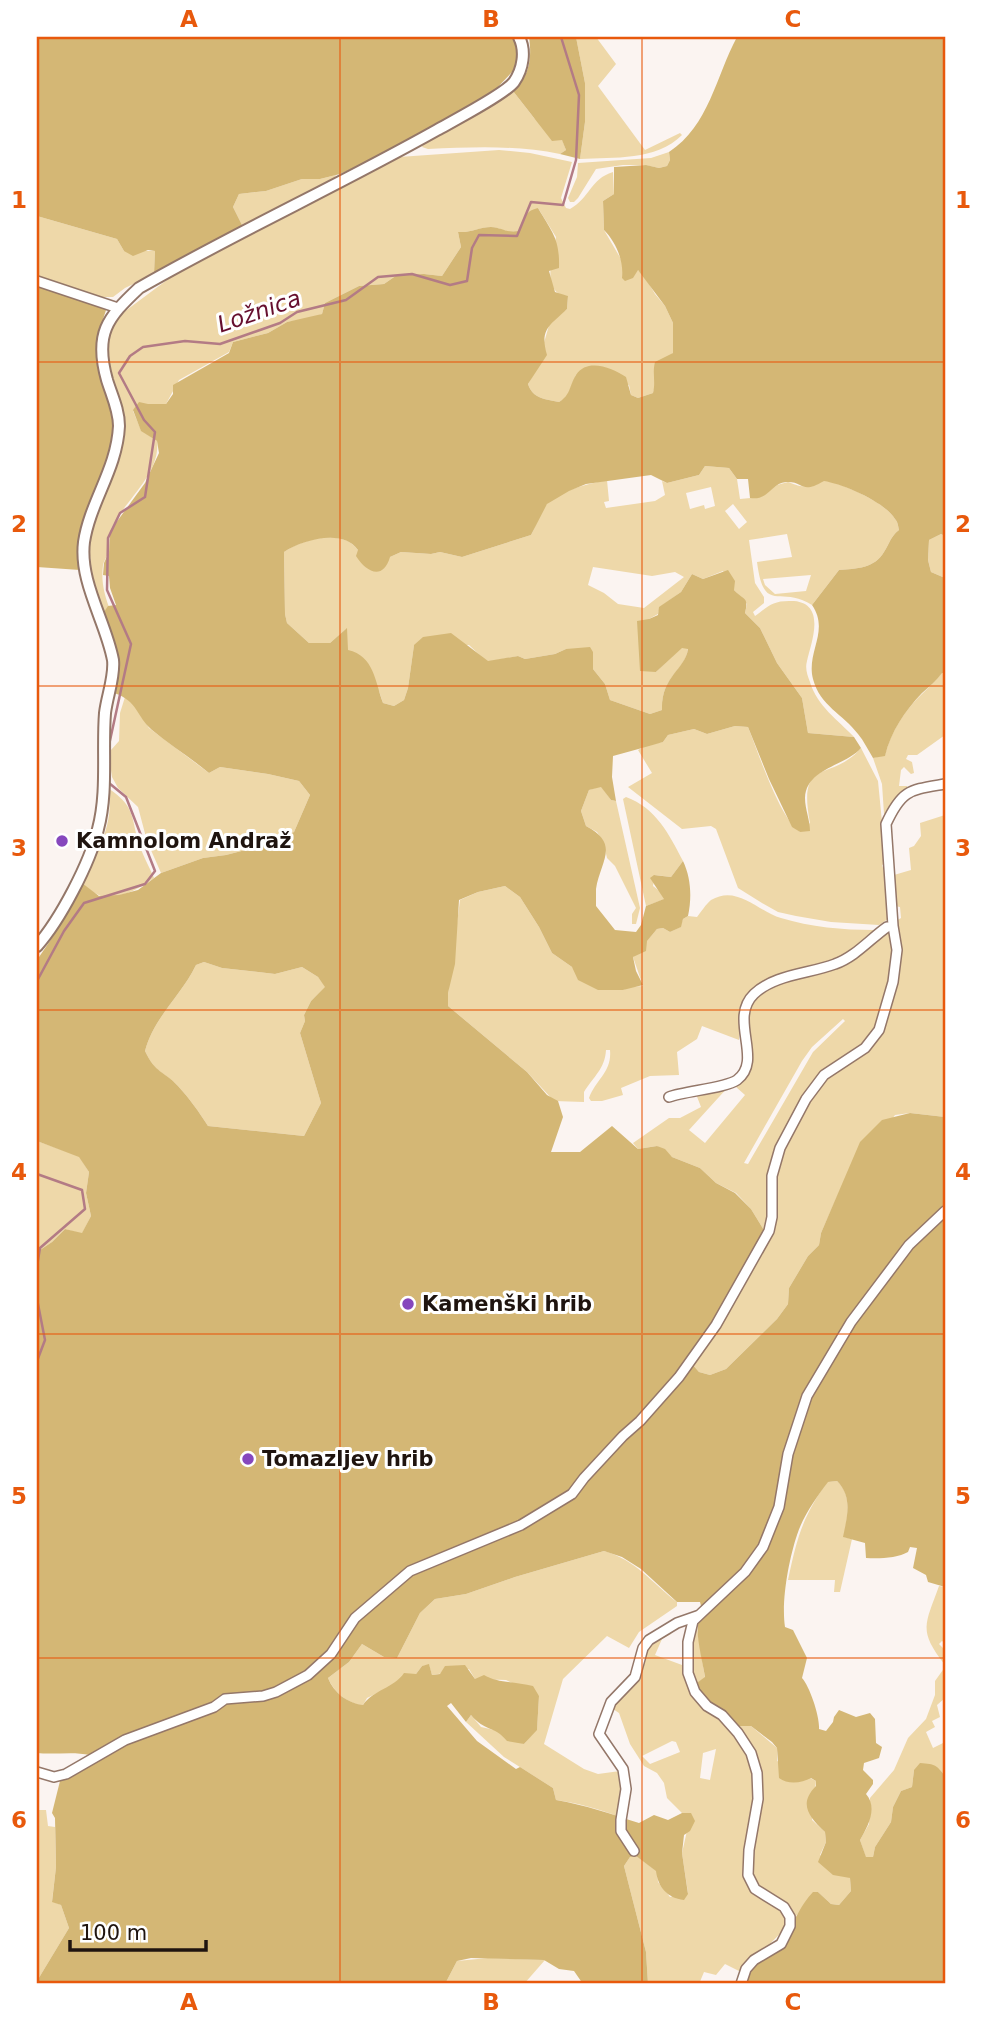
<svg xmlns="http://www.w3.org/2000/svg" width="982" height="2021" font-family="'DejaVu Sans',sans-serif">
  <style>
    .green { fill: #eed8a9; fill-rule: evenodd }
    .forest { fill: #d4b775; fill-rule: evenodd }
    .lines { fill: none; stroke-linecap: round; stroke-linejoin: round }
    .stream { stroke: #b37b85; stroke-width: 2.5 }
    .minor-casing { stroke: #947769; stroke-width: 12 }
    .tertiary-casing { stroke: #947769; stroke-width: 14 }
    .minor { stroke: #fff; stroke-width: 9 }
    .tertiary { stroke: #fff; stroke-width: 10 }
    .grid { fill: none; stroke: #e8590c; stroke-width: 2; stroke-opacity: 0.55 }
    .poi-dot { fill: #8647bd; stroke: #fff; stroke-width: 2.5 }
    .labels { text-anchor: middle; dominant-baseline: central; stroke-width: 6; stroke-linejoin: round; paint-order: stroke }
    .poi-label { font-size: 21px; font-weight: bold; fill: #1f140f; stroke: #fff; text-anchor: start }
    .water-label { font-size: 23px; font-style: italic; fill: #660f2e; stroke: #fff }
    .neatline { fill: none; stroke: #e8590c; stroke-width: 2.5 }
    .grid-label { font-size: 23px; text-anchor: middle; font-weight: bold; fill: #e8590c }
  </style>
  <rect width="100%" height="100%" fill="#fbf4f1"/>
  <!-- green -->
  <g class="green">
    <path d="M576,37H596L616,64L598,86L645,150L680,133L682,135C656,161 614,157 580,159L585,122V83Z"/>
    <path d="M513,91L534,118L562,139L566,150L560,154C516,145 473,147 428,149L422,147L424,143Z"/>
    <path d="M499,150L530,153L572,162L561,198L566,208L570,209C590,198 590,179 613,172L614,194L603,201L604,230L618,254L624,264L638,270L645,277L655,294L665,306L673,323V353L656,382L653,393L638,398L631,395L629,385L576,375L567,397L559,402C545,399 533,399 528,384L536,370L550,322L567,309L568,296C540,295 553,254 556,237L538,208L519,231C505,234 503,228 492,227C480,227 471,233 458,232L461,247L442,276L424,274L397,275L384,284L359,286L325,303L322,314L312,318L287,322L268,333L233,342L229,352L179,380L166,404H148L133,411L141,430L157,441C161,474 124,501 111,529C108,536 110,543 109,550C108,556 104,560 103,565C101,581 104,593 109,607L104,612L93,584L89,546L95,521L114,471L121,408L109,367V338L113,325L120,315L179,271L399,157Z"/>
    <path d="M669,152L670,160L667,166L659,168L645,165H623L596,169L578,198L574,202H570L568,198L577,177L578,163L651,158Z"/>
    <path d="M336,175L332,181L243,227L233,207L239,194L266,191L302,179H320Z"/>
    <path d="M37,216L117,239L124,251H155L154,274L125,288L113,297H100L37,277Z"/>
    <path d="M705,466L729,468L737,479L740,499L761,497L777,485L788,482C804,488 809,489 824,480C843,484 885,502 895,519C898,522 898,526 899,530C890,537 890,543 884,552C875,568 856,569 839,570L812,605C780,584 764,616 757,562L792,557L787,534L749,540L755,583L764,597V603L753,612L755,616C770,605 773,600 794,601C827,604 811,643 807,661C805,668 807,675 810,682C817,706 838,720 854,737L808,733L802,698L777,663L760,628L745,613L747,604L734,590L723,571L703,579L692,574L681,592L660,607L658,614L649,619L656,672L682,647L688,648C686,671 661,675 662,710L650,714L610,700L605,684L593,669V652L566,649L555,654L525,659L518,656L487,662L469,645H414L408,688L404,700L394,706L383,703L379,691L347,650L346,629L330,643H309L287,623L285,614L284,552C302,539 343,528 358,550L390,557L401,552L431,554L440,552L462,557L531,535C536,526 540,513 546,505C558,490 589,484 607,480L609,501L604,502L606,508L655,501L665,495L662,481L667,483L699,475ZM711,487L715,506L705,509L704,505L690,509L686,493ZM733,504L747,522L739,529L725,511ZM593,567L652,576L675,572L684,577L644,608L618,604L604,593L588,585ZM811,575L806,591L775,594L765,585L763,579Z"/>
    <path d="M941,534L945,536V578L931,572L928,560L929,540Z"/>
    <path d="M942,672L945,673V735L917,755H908L906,759L912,762L914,773L911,774L904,767L901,770L899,786H907L908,788L891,805L887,814H884L882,784L873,758L885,755C891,731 905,710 923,693C930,686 936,681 942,672Z"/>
    <path d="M125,697L135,706L149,728L209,773L220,767L268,774L299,781L310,795L294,832L268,844L226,855L203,858L161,873L147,841L138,807L118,788L112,777L109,757L111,750L119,741L120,713Z"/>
    <path d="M735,726L748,727C758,752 780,819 800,832L810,823C797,755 831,783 861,748L878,781L886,863L882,865L883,868H886L888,919L879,925L831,922L796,916L778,912L762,903L738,888L716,829L711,826L682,829L628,787L652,773L638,750L647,745L663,742L668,735L694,729L707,734Z"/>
    <path d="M601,786L611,800L616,801L640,908L636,924H632V914L636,908L615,866L607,858L603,841L597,832L586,826L581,811L589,790Z"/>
    <path d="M108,788C134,806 131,814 138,841C142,854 149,866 154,878C139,889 121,899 101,896C95,894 88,888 82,884C96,854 116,822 108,788Z"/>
    <path d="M626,797C656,808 669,834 683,861L671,877L655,875L653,886L662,893L665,899L646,906L623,799Z"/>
    <path d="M945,815V1117L910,1113L895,1115L840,1190L821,1233L819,1245L808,1256L789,1288L788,1304L777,1319L726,1369L710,1375L699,1372L692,1364L733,1302L761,1253L779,1156L817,1086L882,1031L892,999L896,921L901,918L900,907L895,906L894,875L911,870L909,848L914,846L921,836L920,823Z"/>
    <path d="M505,886L520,897L539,927L552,953L572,967L623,990L629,987L643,986L633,957L657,929L663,928L670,932L680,927L683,919L688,916L697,917C701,912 706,904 711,900C737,884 759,912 781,918C810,927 844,930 873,930L874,932L843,959L777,977L741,1010L739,1040L702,1026L697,1039L677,1052L679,1075L650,1076L621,1088L623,1095L602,1101H591L589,1098C596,1079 612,1072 610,1050H606C605,1069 593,1077 584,1092V1102L554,1101L527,1072L448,1006V993L460,900L478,892Z"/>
    <path d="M889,933L893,935L894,964L877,1027L867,1041L828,1070L778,1147L765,1232L751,1209L736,1193L716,1183L700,1168L672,1157L657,1146L638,1149L633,1143L669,1118H680L701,1107L696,1094L723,1087L739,1073L744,1061V1026L751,999L772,984L835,967L881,934ZM843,1019L845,1021L813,1052L748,1164L744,1163L802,1061L812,1047ZM729,1086L736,1087L745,1095L705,1143L689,1130Z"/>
    <path d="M204,962L222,968L275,974L302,967L318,977L326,987L311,1001L304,1015L305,1021L300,1033L321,1103L304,1136L208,1126C199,1112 190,1099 178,1086C162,1070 156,1074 145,1051C154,1017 181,996 196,965Z"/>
    <path d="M37,1141L79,1156L89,1172L86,1193L91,1216L82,1234L65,1229L52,1242L37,1252Z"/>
    <path d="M837,1481C853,1496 847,1517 844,1537L852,1539L840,1592H834L835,1580H788C797,1538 802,1518 827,1482Z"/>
    <path d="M604,1551C636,1560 652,1583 677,1602V1606L639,1632L629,1648L607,1636L563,1679L544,1744L584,1769L598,1774L620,1771L624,1792L619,1817C601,1809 576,1803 556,1800L553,1788L504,1757L466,1722L471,1715L481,1727L499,1731L524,1744L537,1729L539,1696L506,1680L475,1679L469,1669L432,1675L429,1665L422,1666L416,1674L367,1698L363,1705C347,1704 334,1692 328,1678L349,1662L362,1644L384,1657L397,1658L420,1613L435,1599L466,1594L515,1577Z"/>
    <path d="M939,1586L945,1587V1643L942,1641L939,1644L945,1650V1665C918,1630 925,1625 939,1586Z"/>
    <path d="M694,1628H697L705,1678L694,1685L689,1654Z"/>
    <path d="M672,1630L671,1634L662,1639L655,1655L682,1665L744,1746L752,1765L755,1789L746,1853L755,1893L761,1899L776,1905L786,1915L788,1926L741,1972L725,1964L716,1975L704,1972L699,1984H648L646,1952L624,1866L630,1857L636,1856L657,1871L658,1882L670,1897L688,1893L682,1853L691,1813H682L667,1798L664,1783L657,1773L644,1766L630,1744L619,1713L610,1707L628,1688L650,1642ZM672,1741L676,1742L680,1752L650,1764L642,1756ZM716,1749L710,1780L700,1778L703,1753Z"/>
    <path d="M945,1667V1698L937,1705L940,1717L932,1721L935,1727L926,1732L933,1748L945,1742V1776L914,1770L912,1787L901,1791L893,1807L891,1822L875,1847L873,1857L866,1858L860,1840L869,1824L870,1798L894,1770L908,1738L926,1719L935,1695V1681Z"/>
    <path d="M735,1726H751L777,1748V1761L816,1781L812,1820L825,1832L826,1842L820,1855L850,1878L851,1891L839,1905L831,1904L818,1892L794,1918L762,1894L749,1868L759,1783Z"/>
    <path d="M37,1810H46L48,1826L55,1827L56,1867L52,1901L61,1905L69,1928L37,1981Z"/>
    <path d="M488,1958L544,1960H545L524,1984H445L457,1961Z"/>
  </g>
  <!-- forest -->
  <g class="forest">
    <path d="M37,37H514L518,58L515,69L495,90L469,107L392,150L340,174L320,179H302L266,191L239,194L233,207L243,227L154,274L155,251L148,250L133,256L124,251L117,239L37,216Z"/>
    <path d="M529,37H576L585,83V122L580,159L560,154L566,150L562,140L552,141L513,91C530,76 532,58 529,37Z"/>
    <path d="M737,37H945V536L941,534L929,540L928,560L931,572L945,578V673H942C936,681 930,686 922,693C905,711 891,731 885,756L873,758C868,750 864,741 858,734C843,714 820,706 813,679C806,652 830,631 812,605L839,570C856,569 875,568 884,552C890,543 890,537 899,530C898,526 898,522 895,519C885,502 843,484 824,481C800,495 805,481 786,482C771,483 769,501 750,498L748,479H737L729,468L705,466L699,475L667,483L651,475L586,484L569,491L547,504L531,535L462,557L440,552L431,554L401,552L390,557C383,581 366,572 356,556L358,550C343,528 302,540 284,552L285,614L287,623L309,643H330L347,628L348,650C374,656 375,681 383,703L394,706L404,700L408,688L414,645L423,637L451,633L488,661L518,656L525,659L555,654L566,649L590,647L593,652V669L605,684L610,700L650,714L662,710C661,676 685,670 688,649L682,648L656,672L640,671L637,621L649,619L658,615L659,607L681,592L692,574L703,579L728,570L735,581L734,590C744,601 749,596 745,613L760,628L777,663L802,698L808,733L854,737L861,748C846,766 806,768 805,798C805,809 810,820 810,831L800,832L792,827L769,779L748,727L735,726L707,734L694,729L668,735L663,742C647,747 630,751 613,756L612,777L616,801L611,800L601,787L589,790L581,811L586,826C621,844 600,862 596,889C596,894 596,900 596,906L615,930L636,932L641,925L646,906L664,899L650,878L654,875L671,877L683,861C691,878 692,897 688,916L683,919L681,927L670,932L663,928L657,929L647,941L646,951L633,957L636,971L643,985L623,990H598L578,980L572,967L552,953L539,927L520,897L505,886L478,892L459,900L455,964L448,993V1006L527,1072L547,1095L558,1101L563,1117L551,1152H580L612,1126L638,1149L657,1146L665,1149L672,1157L700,1168L716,1183L735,1193L751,1209L765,1232L728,1302L675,1375L571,1490L520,1521L407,1568L361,1606L330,1650L306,1672L273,1690L212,1704L90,1755C72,1751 55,1755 37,1753V1252L52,1242L65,1229L82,1233L91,1216L86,1193L89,1172L79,1157L37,1141V960L54,935L82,883L99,896L119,895L138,890L161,873L203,858L226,855L268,844L294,832L310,795L299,781L268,774L220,767L209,773C191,758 170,745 152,730C136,716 138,701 114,693C118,659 117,644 104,612L108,606L116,605L110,588L109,576L103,575L104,563L109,552L110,531L145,483L159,453L157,441L141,431L133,410L139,402L148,404H166L173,394V385L229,353L233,342L268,333L287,322L322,314L325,303L359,286L384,284L397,275L424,274L442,276L461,247L458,232C471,233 480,227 491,227C503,228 506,233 519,231C524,220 524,211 538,208C552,232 560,239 559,268L549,271L555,292L568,296L567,309C551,325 539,328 547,355L528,384C533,399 545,399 559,402C571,395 569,386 576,375C588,357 613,369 626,377L631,395L638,398L653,393C656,381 652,374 655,362L673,353V323L665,306L638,270L633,278L625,281L622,278C624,261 616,242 604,230L603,201L614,194V167L646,165L659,168L667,166L670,160L669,152C709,126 716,76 737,37ZM204,962L222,968L275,974L302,967L318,977L325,987L311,1001L304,1015L305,1021L300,1033L321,1103L304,1136L208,1126C199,1112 190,1099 178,1086C163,1070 156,1074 145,1051C154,1017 181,996 196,965Z"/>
    <path d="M37,286L97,305L106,310L97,338L98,364L111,402L114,427L112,449L79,552L80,570L37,567Z"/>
    <path d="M910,1113L945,1117V1587L928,1582L926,1575L913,1568L917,1548L910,1547L908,1552C898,1558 879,1559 866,1558L865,1543L843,1537C847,1517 853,1497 837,1481L828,1482C816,1498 803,1516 797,1535C789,1559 781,1601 785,1627L793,1630L807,1658L802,1678C810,1687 820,1717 819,1729L826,1731L833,1722L834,1717L839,1710L856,1717L870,1713L875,1719L876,1743L882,1747L879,1758L864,1763L863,1770L873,1780V1784L866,1794C878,1808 868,1826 860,1840L866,1857H873L875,1847L891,1822L893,1807L901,1791L912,1787L914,1770L920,1763C936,1764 936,1765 945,1776V1984H743L746,1975C758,1961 774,1948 785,1934C796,1920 801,1904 813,1892H818L831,1904L839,1905L851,1891L850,1878L833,1875L818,1862L826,1842L825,1832C809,1817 798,1804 816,1786V1781L811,1778C802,1783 788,1785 779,1778L777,1748L772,1742L751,1726H735L706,1702L694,1685L705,1677C703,1663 696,1638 698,1625C699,1617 703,1611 700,1602H677L641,1569L622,1557L604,1551L515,1577L466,1594L435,1599L420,1613L397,1658L384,1657L362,1644L349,1662L328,1678C334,1693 347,1703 363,1705C373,1690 394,1688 404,1673L416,1674L422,1666L429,1664L432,1675L440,1674L445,1666L465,1665L475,1679L484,1675C497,1683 517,1682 533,1686L539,1696L537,1730L524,1744L507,1741C494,1725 485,1732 471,1715L466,1722L451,1703L447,1706L477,1741L516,1769L520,1767L553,1788L556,1800C585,1805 611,1814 639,1823L654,1815L668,1820L682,1813H691L695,1821L690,1831L684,1835L682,1853L688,1894L684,1900C667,1898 658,1887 656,1871L636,1856L630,1857L624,1866L646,1952L648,1984H583L574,1971L559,1969L544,1960L471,1958L457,1961L445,1984H37V1981L69,1928L61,1905L52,1902L56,1867L55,1818L52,1813L60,1781L124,1743L227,1702L309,1677L357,1617L395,1585L424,1567L523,1529L549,1511L586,1479L692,1364L699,1372L710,1375L726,1369L777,1319L788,1304L789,1288L808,1256L819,1245L821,1233L860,1142L882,1120Z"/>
  </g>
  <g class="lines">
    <!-- stream -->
    <g class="stream">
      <path d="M109,745L131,644L107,590L108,538L120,513L145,497L155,432L144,420L119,373L130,356L143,347L185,341L220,344L280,323L297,312L346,300L378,277L412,274L450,285L467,281L472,248L479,235L517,236L531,202L563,205L576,160L579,95L561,37"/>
      <path d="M37,981L64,931L84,903L145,884L155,871L126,797L109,783"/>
      <path d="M37,1174L82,1190L85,1209L40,1248L37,1266"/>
      <path d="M37,1299L45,1340L37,1361"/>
    </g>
    <!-- minor casing -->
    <g class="minor-casing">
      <g id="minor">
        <path d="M37,281L118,308"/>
        <path d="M669,1097C685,1091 726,1088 737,1080C764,1060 728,1019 754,994C775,974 809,974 835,964C855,957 870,939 887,927"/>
        <path d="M37,1772L54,1777L66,1774L125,1740L214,1707L225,1699L263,1696L276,1692L308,1675L331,1654L355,1618L410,1571L521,1525L572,1494L584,1478L623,1436L640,1421L679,1377L716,1325L769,1231L772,1217V1176L780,1148L806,1099L824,1075L865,1048L879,1030L893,982L897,950L893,926L886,824C902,789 910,790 945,784"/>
        <path d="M634,1851L621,1831V1820L626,1789L623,1769L599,1734L611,1702L635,1677L643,1648L649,1640L677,1623L697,1616"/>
        <path d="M741,1984L746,1969L754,1960L781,1944L790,1926V1917L784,1907L755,1889L748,1875L749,1850L758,1799L757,1773L751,1753L738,1733L722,1715L707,1706L695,1692L688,1673V1642L693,1621L745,1572L763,1547L779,1507L788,1454L807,1396L851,1322L909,1245L945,1211"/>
      </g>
    </g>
    <!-- tertiary casing -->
    <g class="tertiary-casing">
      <path id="tertiary" d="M37,946C60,920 90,863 98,829C108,792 102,750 105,713C107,696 115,676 113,660C106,622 79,582 84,542C90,502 117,469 119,426C119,410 112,396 107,380C94,334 107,318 139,288C237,232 339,185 437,130C453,121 505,94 514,82C523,69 526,51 519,37"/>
    </g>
    <!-- minor -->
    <use href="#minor" class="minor"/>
    <!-- tertiary -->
    <use href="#tertiary" class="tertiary"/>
  </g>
  <!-- grid -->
  <path class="grid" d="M340,37V1984M642,37V1984M37,362H945M37,686H945M37,1010H945M37,1334H945M37,1658H945"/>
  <!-- markers -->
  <g class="poi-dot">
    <circle cx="62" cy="841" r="7"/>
    <circle cx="408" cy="1304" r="7"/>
    <circle cx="248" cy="1459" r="7"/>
  </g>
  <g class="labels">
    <!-- poi labels -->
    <g class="poi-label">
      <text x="76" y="841">Kamnolom Andraž</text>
      <text x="422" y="1304">Kamenški hrib</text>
      <text x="262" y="1459">Tomazljev hrib</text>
    </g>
    <!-- water labels -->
    <g class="water-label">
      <text transform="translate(259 311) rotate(-19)">Ložnica</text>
    </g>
  </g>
  <!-- border -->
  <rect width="982" height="2021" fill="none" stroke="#ffffff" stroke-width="77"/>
  <!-- scale -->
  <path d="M70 1940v10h136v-10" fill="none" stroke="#1f140f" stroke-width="3.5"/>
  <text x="80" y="1940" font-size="21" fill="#1f140f" stroke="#ffffff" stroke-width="5" paint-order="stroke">100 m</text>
  <rect x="38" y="38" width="906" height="1944" class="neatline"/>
  <g class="grid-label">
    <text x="189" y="27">A</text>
    <text x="491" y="27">B</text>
    <text x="793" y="27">C</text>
    <text x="19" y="208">1</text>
    <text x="963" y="208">1</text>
    <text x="19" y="532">2</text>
    <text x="963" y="532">2</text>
    <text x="19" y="856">3</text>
    <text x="963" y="856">3</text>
    <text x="19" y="1180">4</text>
    <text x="963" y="1180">4</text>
    <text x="19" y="1504">5</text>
    <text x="963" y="1504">5</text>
    <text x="19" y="1828">6</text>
    <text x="963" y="1828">6</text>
    <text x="189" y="2010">A</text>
    <text x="491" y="2010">B</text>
    <text x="793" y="2010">C</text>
  </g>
</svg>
